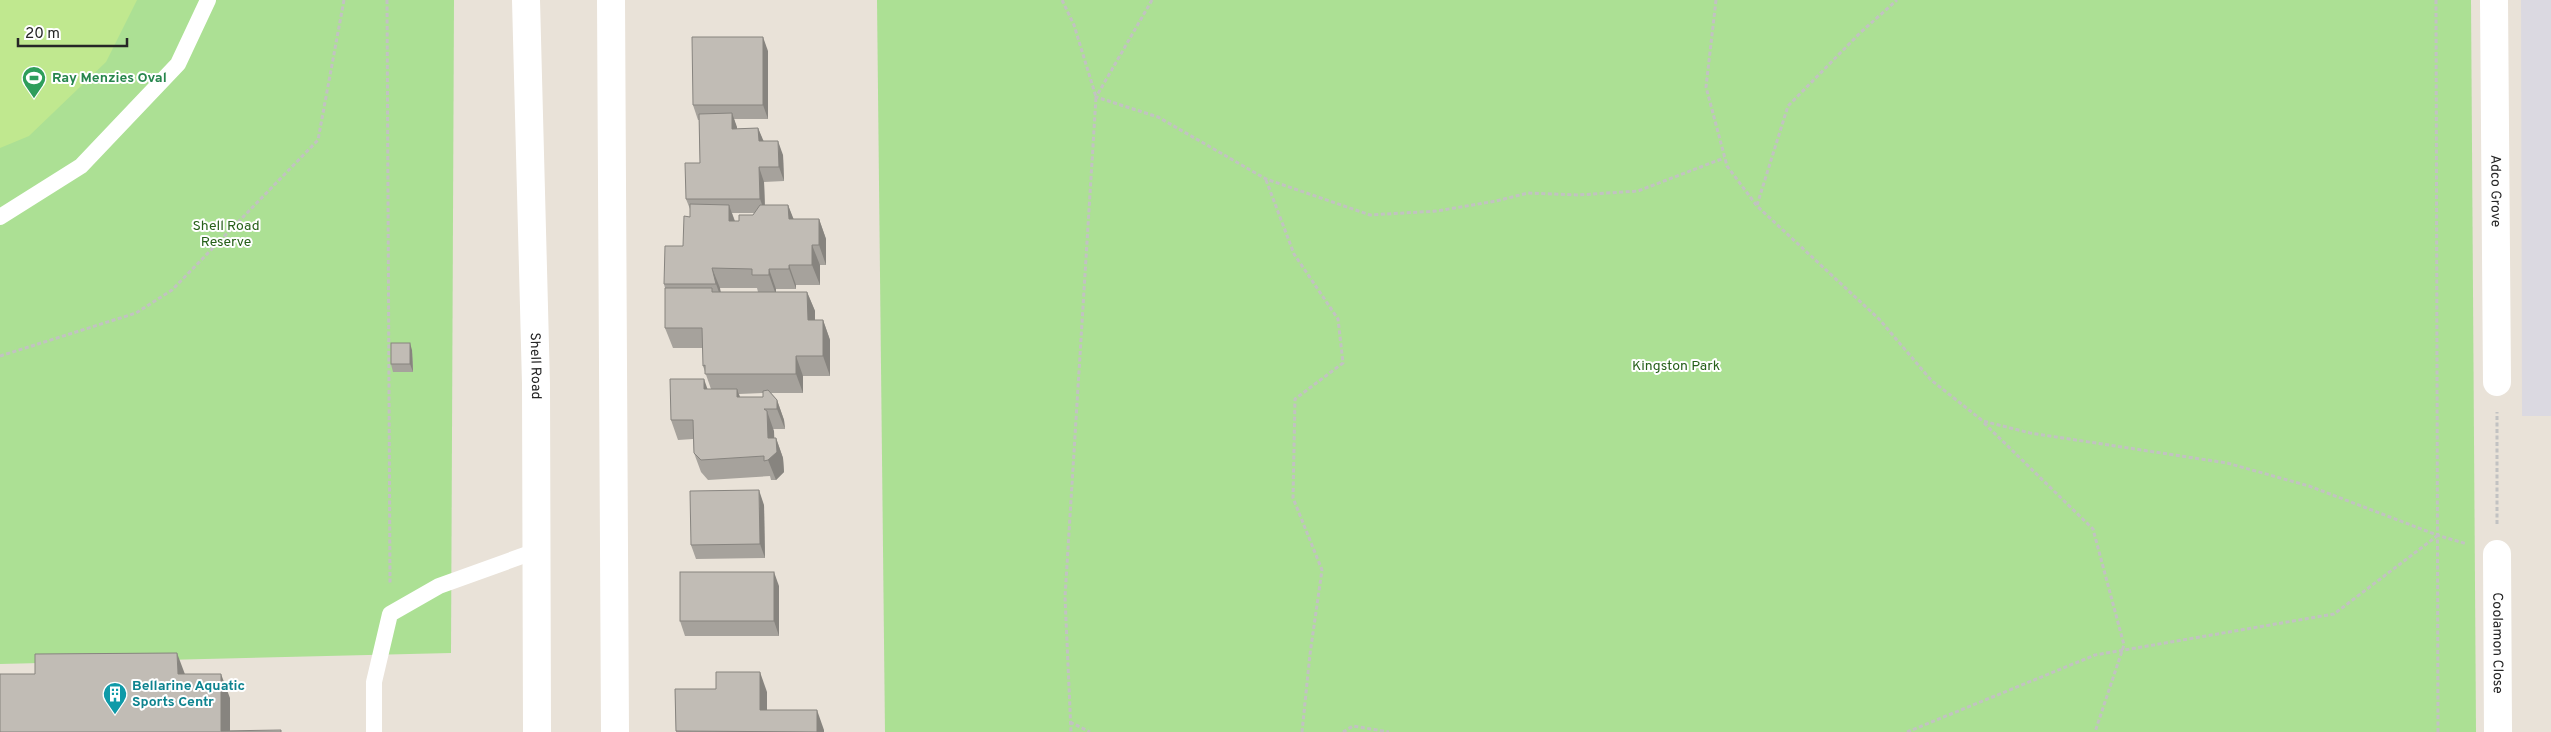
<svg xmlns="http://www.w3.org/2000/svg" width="2551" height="732" font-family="Overpass,sans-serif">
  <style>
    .industrial { fill: #dbd9e1 }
    .green { fill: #ace094 }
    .pitch { fill: #c0e88f }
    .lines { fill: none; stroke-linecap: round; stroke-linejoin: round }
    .path { stroke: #c2c2c2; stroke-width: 3; stroke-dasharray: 4 2.5; stroke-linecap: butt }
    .lane { stroke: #fff; stroke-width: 16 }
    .street { stroke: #fff; stroke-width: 28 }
    .secondary { stroke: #fff; stroke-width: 28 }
    .wall { fill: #a6a29c; fill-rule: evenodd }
    .shaded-wall { fill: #87847f }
    .building { fill: #c1bcb5; stroke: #87847f }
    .labels { text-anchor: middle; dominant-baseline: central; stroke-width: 4; stroke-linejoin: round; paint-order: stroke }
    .leisure-label { font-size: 14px; font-weight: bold; fill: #27864d; stroke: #fff; text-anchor: start }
    .street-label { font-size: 14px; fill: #262626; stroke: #fff }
    .park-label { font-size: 14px; fill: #27601a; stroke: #fff }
    .culture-label { font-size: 14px; font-weight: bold; fill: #0d838f; stroke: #fff; text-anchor: start }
  </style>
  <rect width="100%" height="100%" fill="#e9e2d8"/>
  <!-- industrial -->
  <path class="industrial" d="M2521,0H2551V416H2522Z"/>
  <!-- green -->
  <g class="green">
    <path d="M0,0H454L451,653L0,664Z"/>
    <path d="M877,0H2471L2476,732H885Z"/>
  </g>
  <!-- pitch -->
  <path class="pitch" d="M0,0H137L106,62L29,136L0,148Z"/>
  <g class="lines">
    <!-- path -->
    <g class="path">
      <path d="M387,0L390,584"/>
      <path d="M1062,0L1074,25L1096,97L1065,597L1071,732"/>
      <path d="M1152,0L1096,97L1158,117L1266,179L1370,215L1437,211L1496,201L1528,193L1578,195L1638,191L1724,158"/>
      <path d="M1716,0L1706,87L1727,166L1757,206L1879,319L1931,380L1983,421L2030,433L2227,463L2309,486L2437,535L2467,544"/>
      <path d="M2436,0L2438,732"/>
      <path d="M1266,180L1294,254L1338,319L1343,363L1295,399L1293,498L1322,570L1310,654L1302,732"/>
      <path d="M1757,205L1788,106L1861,32L1897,0"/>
      <path d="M0,356L136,313L172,290L318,140L344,0"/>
      <path d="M1984,423L2093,529L2124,645L2095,732"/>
      <path d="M2497,524V412"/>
      <path d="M1070,722L1090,732"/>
      <path d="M1343,732L1353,726L1389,732"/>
      <path d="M1907,732L2095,655L2334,614L2437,536"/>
    </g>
    <!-- lane -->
    <g class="lane">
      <path d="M0,217L81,166L178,64L208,0"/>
      <path d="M374,732V682L390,614L439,586L536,551"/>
    </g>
    <!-- street -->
    <g class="street">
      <path d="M611,0L615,732"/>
      <path id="s1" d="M2494,0L2497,382"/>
      <path id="s2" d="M2497,554L2498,732"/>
    </g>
    <!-- secondary -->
    <path class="secondary" id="s3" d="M526,0L536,384L537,732"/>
  </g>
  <!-- wall -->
  <g class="wall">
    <path d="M768,51V119H734L737,129L758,128L763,141L783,155L784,181L764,182L765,205H788L793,219H819L826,239V265H820V285H796V289H776V292H807L815,311V320H823L830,340V376H803V393H771L777,400L784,420L785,429H773L774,438H776L783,458L784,472L776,480H771L770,476L708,480L701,472L694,453L693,439L678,440L671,420L708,389H711L703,366V348H673L665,328V288L664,284L683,246L690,217V209L686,199L700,163L699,120H698L693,105ZM732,213H754L753,215L739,221H735ZM720,288H757L758,292H720ZM763,393V397H740L739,394Z"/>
    <path d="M412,350L413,372H393L391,364Z"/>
    <path d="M764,505L765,558L696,559L691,545Z"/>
    <path d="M779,586V636H685L680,621Z"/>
    <path d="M675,689L767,692V710L824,730V732H676Z"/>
  </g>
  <!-- shaded-wall -->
  <g class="shaded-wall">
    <path d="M763,37L768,51V119L763,105Z"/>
    <path d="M732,113L737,127V143L732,129Z"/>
    <path d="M758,128L764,142L759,141Z"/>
    <path d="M778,141L783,155L784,181L779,167Z"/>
    <path d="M759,167L764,182L765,213L760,199Z"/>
    <path d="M729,205L736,225L729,221Z"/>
    <path d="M788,205L796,225L789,219Z"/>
    <path d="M819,219L826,239V265L819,245Z"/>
    <path d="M812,245L820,265V285L812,265Z"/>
    <path d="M789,265L796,285V289L789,269Z"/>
    <path d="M712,268L720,288L723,303L716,284Z"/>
    <path d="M769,269L776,289V295L769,275Z"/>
    <path d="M807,292L815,311V340L808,320Z"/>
    <path d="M823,320L830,340V376L823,356Z"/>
    <path d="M410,343L412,350L413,372L410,364Z"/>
    <path d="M796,356L803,376V393L796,374Z"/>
    <path d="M704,379L711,399L704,389Z"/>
    <path d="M737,389L744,409L737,397Z"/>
    <path d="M777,400L784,420L785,429L777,409Z"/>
    <path d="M767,411L774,431L775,454L776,438L783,458L784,472L776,480L768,460Z"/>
    <path d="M759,490L764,505L765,558L760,544Z"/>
    <path d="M774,572L779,586V636L774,621Z"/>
    <path d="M177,653L186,677L178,674Z"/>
    <path d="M760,672L767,692V730L760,710Z"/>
    <path d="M221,674L230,698V732L221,731Z"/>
    <path d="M817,710L824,730V732H817Z"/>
  </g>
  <!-- building -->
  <g class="building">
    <path d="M692,37H763V105H693Z"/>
    <path d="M732,113V129L758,128L759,141H778L779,167H759L760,199H686L685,163H700L699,114Z"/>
    <path d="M690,204L729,205V221H739V215H753L760,205H788L789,219H819V245H812V265H789V269H769V275H752V269L712,268L716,284H664L665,246H683L684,216L690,217Z"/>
    <path d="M665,288H712V292H807L808,320H823V356H796V374H705V365L703,366L702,328H665Z"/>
    <rect x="391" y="343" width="19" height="21"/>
    <path d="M670,379H704V389H737V397H763V391L768,390L777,400V409H764L767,411L768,438H776L777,452L768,460L764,461V456L701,460L694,453L693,420H671Z"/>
    <path d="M759,490L760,544L691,545L690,491Z"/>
    <rect x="680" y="572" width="94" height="49"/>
    <path d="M177,653L178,674H221V731L281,730V732H0V674H35V654Z"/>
    <path d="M716,672H760V710H817V732L676,731L675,689H716Z"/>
  </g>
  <!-- icons -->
  <defs>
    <g id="stadium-pin" transform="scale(1.25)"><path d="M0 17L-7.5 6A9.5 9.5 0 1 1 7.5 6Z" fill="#2e9e5b" stroke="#fff"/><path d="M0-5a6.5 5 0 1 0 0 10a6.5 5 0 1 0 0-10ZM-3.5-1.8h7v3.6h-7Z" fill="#fff"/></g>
    <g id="building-pin" transform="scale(1.25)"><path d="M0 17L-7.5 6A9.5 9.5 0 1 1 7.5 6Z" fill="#0f9aa8" stroke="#fff"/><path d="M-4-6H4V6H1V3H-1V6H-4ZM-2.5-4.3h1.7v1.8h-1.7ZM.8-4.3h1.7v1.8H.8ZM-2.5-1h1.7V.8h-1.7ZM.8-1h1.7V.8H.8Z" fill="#fff"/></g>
  </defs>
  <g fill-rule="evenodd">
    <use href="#stadium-pin" x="34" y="78"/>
    <use href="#building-pin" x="115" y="694"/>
  </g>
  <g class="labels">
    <!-- leisure labels -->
    <g class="leisure-label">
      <text x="52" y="78">Ray Menzies Oval</text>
    </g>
    <!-- street labels -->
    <g class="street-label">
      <text stroke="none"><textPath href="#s1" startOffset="191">Adco Grove</textPath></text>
      <text stroke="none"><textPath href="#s3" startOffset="366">Shell Road</textPath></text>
      <text stroke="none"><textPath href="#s2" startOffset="89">Coolamon Close</textPath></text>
    </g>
    <!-- park labels -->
    <g class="park-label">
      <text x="226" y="226">Shell Road<tspan x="226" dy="16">Reserve</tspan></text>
      <text x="1676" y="366">Kingston Park</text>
    </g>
    <!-- culture labels -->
    <g class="culture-label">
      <text x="132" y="686">Bellarine Aquatic<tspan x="132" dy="16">Sports Centr</tspan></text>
    </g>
  </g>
  <!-- scale -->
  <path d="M18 38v8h109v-8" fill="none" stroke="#262626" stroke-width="2.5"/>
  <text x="25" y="38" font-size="15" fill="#262626" stroke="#ffffff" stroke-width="4" paint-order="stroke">20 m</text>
</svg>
